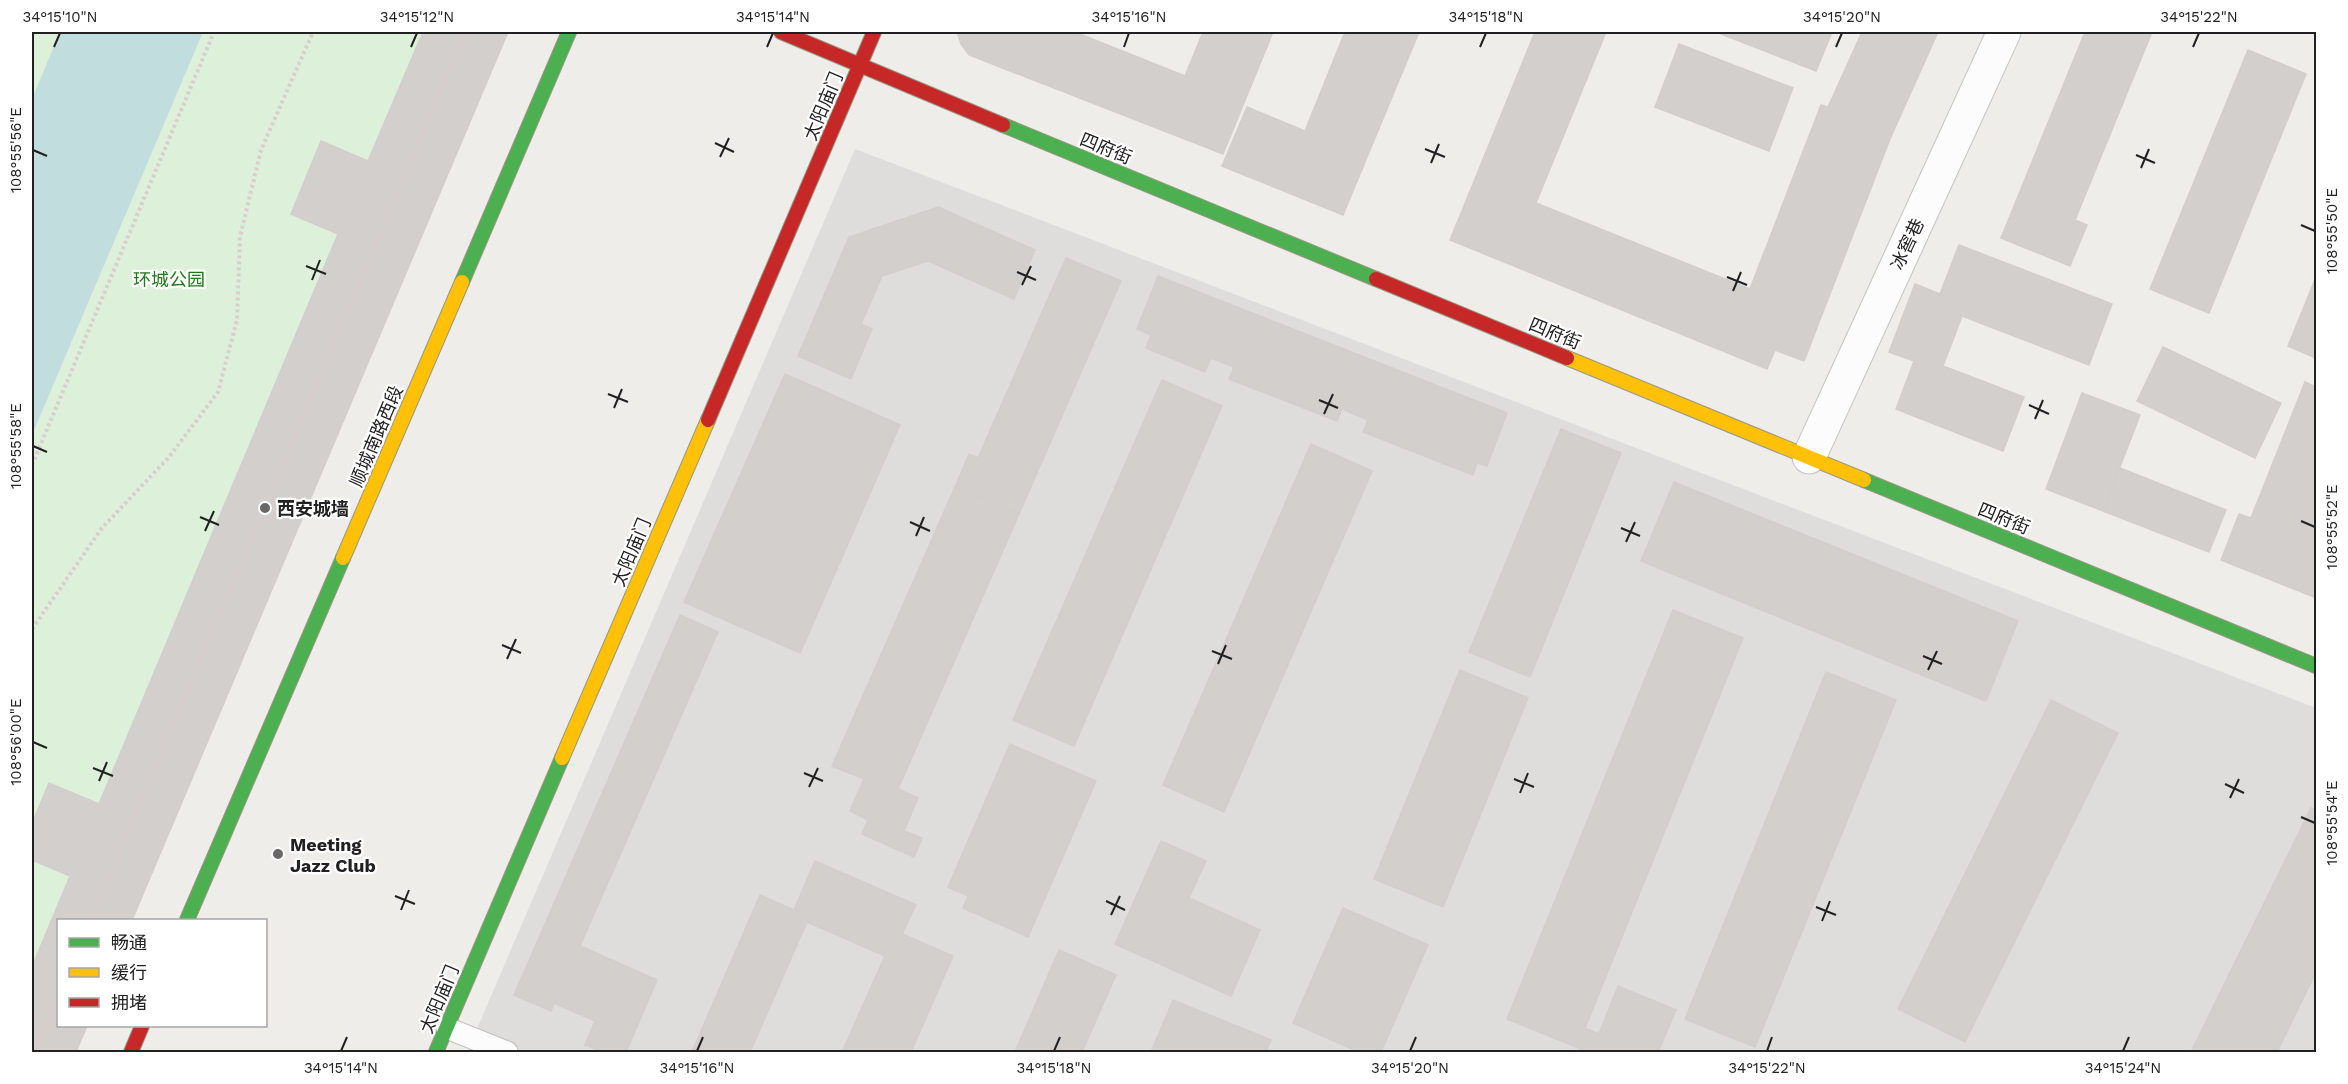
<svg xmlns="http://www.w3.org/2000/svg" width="2348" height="1084" font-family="'Work Sans','Noto Sans SC',sans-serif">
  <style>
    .residential { fill: #dedddb }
    .park { fill: #ddf1da }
    .water { fill: #c2ddde }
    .building { fill: #d2cfcd; stroke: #d2cecc; stroke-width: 1.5 }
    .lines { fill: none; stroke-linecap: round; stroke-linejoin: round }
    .lane-casing { stroke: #c2c2c0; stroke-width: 23 }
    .street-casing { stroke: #c2c2c0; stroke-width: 35 }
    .fast-casing { stroke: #989784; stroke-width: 16 }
    .slow-casing { stroke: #989784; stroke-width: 16 }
    .jam-casing { stroke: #989784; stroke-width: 16 }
    .path { stroke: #dacdcd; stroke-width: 4; stroke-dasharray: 3 3; stroke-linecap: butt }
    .lane { stroke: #fdfcfc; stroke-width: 21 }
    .street { stroke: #fdfcfc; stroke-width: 33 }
    .fast { stroke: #4caf50; stroke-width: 14 }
    .slow { stroke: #ffc107; stroke-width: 14 }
    .jam { stroke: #c62828; stroke-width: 14 }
    .ticks { fill: none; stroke: #212121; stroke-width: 2 }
    .poi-dot { fill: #696867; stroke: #fff; stroke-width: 2 }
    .labels { text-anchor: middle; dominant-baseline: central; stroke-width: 4.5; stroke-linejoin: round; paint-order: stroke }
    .street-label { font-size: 18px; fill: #212121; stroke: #fff }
    .park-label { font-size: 18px; fill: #1e7718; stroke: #fff }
    .poi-label { font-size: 18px; font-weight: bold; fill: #212121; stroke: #fff; text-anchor: start }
    .neatline { fill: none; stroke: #212121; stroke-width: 2 }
    .ticks-label { font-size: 15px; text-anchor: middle; fill: #212121 }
  </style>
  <rect width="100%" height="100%" fill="#efedea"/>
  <!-- residential -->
  <path class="residential" d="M855,149L2316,708V1052H467Z"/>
  <!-- park -->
  <g class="park">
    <path d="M32,32H423L368,161L321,142L291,213L338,234L99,804L49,783L32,824Z"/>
    <path d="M32,860L70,876L32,967Z"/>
  </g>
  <!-- water -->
  <path class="water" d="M60,32H203L32,435V99Z"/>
  <!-- building -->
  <g class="building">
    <path d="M423,32H508L132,920H58V1026H87L76,1052H32V967L70,876L32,860V824L49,783L99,804L338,234L291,214L321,141L368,161Z"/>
    <path d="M957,32H1075L1185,76L1203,32H1273L1223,154L969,55L961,44Z"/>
    <path d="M1345,32H1419L1343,215L1222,166L1247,107L1305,131Z"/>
    <path d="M1535,32H1606L1536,203L1750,289L1821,105L1828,107L1862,32H1938L1890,139L1804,361L1775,350L1767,369L1450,240Z"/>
    <path d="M1716,32H1832L1816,71Z"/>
    <path d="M2085,32H2152L2075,220L2087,225L2070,266L2001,238Z"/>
    <path d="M1679,44L1793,88L1769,151L1655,107Z"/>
    <path d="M2248,50L2306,74L2209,313L2150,289Z"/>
    <path d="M938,207L1035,250L1014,299L928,261L882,276L861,324L872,329L851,379L798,356L849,237Z"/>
    <path d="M1959,245L2112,304L2089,365L1962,316L1943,366L2024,397L2003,451L1896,409L1914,361L1889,352L1915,284L1940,294Z"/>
    <path d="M1066,258L1121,281L1019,514L955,487L969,454L978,458Z"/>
    <path d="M1158,276L1507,413L1487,466L1477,463L1473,475L1363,432L1368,420L1342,409L1337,421L1229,379L1234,367L1211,358L1205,372L1146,348L1151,335L1137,329Z"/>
    <path d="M2316,277V358L2288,346Z"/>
    <path d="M2163,347L2281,403L2255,458L2137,401Z"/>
    <path d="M785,374L900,425L800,653L684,602Z"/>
    <path d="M1162,380L1222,406L1074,746L1013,720Z"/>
    <path d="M2305,382L2316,387V598L2221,560L2239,514L2251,518Z"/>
    <path d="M2082,393L2140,415L2103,511L2046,489Z"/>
    <path d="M1561,429L1621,453L1530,677L1469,652Z"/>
    <path d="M1311,444L1372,471L1224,812L1163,785Z"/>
    <path d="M2120,468L2226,510L2209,552L2103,511Z"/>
    <path d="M1674,482L2018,621L1986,701L1641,561Z"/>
    <path d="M955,487L1019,514L898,789L918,798L904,831L922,838L914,857L862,834L868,820L850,811L864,779L832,766Z"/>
    <path d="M1673,610L1743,638L1585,1028L1599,1034L1618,986L1676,1010L1658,1052H1588L1507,1019Z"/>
    <path d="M680,615L718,632L580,946L657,980L626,1052H603L585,1045L595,1021L554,1003L551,1011L514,995Z"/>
    <path d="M1460,670L1528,698L1443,907L1374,879Z"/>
    <path d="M1826,672L1896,700L1755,1047L1685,1019Z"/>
    <path d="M2051,700L2118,733L1965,1042L1898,1009Z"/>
    <path d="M1010,744L1096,781L1028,937L963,908L968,896L948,887Z"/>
    <path d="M2311,808L2316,811V972L2277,1052H2191Z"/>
    <path d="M1161,841L1206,861L1189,898L1260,930L1231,996L1115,944Z"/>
    <path d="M815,861L916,905L902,934L953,956L911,1052H842L885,956L807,922L750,1052H692L760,895L794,910Z"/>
    <path d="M1343,908L1428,945L1381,1052H1359L1293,1023Z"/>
    <path d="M1059,950L1116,975L1082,1052H1015Z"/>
    <path d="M1173,1000L1271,1040L1266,1052H1151Z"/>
  </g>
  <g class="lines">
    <!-- lane casing -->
    <g class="lane-casing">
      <path id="lane" d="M447,1028L507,1052"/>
    </g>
    <!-- street casing -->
    <g class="street-casing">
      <path id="street" d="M1809,457L2004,32"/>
    </g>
    <!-- fast casing -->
    <g class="fast-casing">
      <g id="fast">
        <path d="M1003,125L1376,279"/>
        <path d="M462,282L569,32"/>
        <path d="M1864,480L2316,666"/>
        <path d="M187,920L343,558"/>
        <path d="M436,1052L562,758"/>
      </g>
    </g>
    <!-- slow casing -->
    <g class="slow-casing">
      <g id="slow">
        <path d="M1567,358L1864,480"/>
        <path d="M343,558L462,282"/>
        <path d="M562,758L708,420"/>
      </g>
    </g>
    <!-- jam casing -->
    <g class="jam-casing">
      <g id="jam">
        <path d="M781,32L1003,125"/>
        <path d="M1376,279L1567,358"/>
        <path d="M708,420L874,32"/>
        <path d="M131,1052L142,1026"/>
      </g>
    </g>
    <!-- path -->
    <g class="path">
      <path d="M32,465L214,32"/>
      <path d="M32,629L102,528L169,457L218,392L237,320L240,237L261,150L313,32"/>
      <path d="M91,920L466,32"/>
      <path d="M35,1052L58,997"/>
    </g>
    <!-- lane -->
    <use href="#lane" class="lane"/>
    <!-- street -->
    <use href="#street" class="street"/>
    <!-- fast -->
    <use href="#fast" class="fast"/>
    <!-- slow -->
    <use href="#slow" class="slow"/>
    <!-- jam -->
    <use href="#jam" class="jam"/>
  </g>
  <!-- ticks -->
  <path class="ticks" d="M54,47L60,33M411,47L417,33M767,47L773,33M1124,47L1129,33M1480,47L1486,33M1836,47L1842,33M2193,47L2199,33M715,143L734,152M1425,149L1445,157M33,150L47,156M2136,155L2155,163M720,157L729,138M1431,163L1439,144M2141,168L2149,149M2301,225L2315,231M306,266L326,274M1017,272L1036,280M1727,277L1747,285M312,280L320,260M1022,285L1031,266M1733,291L1741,272M608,394L628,402M1319,400L1338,408M2029,405L2049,414M614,408L622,389M1324,414L1333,394M2035,419L2043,400M33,446L47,452M200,517L219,525M2301,521L2315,527M910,522L930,531M1621,528L1640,536M205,531L214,511M916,536L924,517M1626,542L1635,522M502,645L521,653M1212,651L1232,659M1923,656L1942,664M507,659L516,639M1218,664L1226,645M1928,670L1937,651M33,742L47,748M93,768L113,776M804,773L823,781M1514,779L1534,787M99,781L107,762M2225,784L2244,793M809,787L818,768M1520,793L1528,773M2230,798L2239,779M2301,817L2315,823M395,896L415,904M1106,901L1125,910M1816,907L1836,915M401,910L409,890M1111,915L1120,896M1822,921L1830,901M341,1051L347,1037M697,1051L703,1037M1054,1051L1060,1037M1410,1051L1416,1037M1767,1051L1772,1037M2123,1051L2129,1037"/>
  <!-- markers -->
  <g class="poi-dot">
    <circle cx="265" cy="508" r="6"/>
    <circle cx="278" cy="854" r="6"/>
  </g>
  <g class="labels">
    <!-- street labels -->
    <g class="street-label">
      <text transform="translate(823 106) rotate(-67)">太阳庙门</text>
      <text transform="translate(1106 148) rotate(22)">四府街</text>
      <text transform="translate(1907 244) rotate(-65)">冰窖巷</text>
      <text transform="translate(1555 333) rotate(22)">四府街</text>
      <text transform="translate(376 436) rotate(-67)">顺城南路西段</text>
      <text transform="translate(2004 518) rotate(22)">四府街</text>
      <text transform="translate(631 552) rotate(-67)">太阳庙门</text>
      <text transform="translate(439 999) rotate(-67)">太阳庙门</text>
    </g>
    <!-- park labels -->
    <g class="park-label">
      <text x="169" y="279">环城公园</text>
    </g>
    <!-- poi labels -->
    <g class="poi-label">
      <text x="277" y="508">西安城墙</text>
      <text x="290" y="844">Meeting<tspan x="290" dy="21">Jazz Club</tspan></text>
    </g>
  </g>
  <!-- border -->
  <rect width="2348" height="1084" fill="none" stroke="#ffffff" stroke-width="66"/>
  <!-- legend -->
  <rect x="57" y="919" width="210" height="108" fill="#ffffff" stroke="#a6a6a6" stroke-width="1.5"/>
  <rect x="69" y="938" width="30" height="9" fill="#4caf50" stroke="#a6a6a6" stroke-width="1.5"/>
  <text x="111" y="949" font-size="18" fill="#212121">畅通</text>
  <rect x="69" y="968" width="30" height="9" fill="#ffc107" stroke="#a6a6a6" stroke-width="1.5"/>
  <text x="111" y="979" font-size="18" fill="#212121">缓行</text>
  <rect x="69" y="998" width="30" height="9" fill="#c62828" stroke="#a6a6a6" stroke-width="1.5"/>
  <text x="111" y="1009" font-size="18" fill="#212121">拥堵</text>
  <rect x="33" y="33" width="2282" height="1018" class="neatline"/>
  <g class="ticks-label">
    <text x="60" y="22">34°15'10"N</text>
    <text x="417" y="22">34°15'12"N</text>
    <text x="773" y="22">34°15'14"N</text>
    <text x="1129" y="22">34°15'16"N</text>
    <text x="1486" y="22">34°15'18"N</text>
    <text x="1842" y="22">34°15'20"N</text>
    <text x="2199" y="22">34°15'22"N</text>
    <text transform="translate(16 150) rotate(-90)" y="5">108°55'56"E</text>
    <text transform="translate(2332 231) rotate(-90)" y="5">108°55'50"E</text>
    <text transform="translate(16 446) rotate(-90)" y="5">108°55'58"E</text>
    <text transform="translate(2332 527) rotate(-90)" y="5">108°55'52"E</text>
    <text transform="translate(16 742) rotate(-90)" y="5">108°56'00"E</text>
    <text transform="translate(2332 823) rotate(-90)" y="5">108°55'54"E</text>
    <text x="341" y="1073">34°15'14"N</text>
    <text x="697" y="1073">34°15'16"N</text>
    <text x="1054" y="1073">34°15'18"N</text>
    <text x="1410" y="1073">34°15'20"N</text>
    <text x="1767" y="1073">34°15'22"N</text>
    <text x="2123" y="1073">34°15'24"N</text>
  </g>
</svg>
